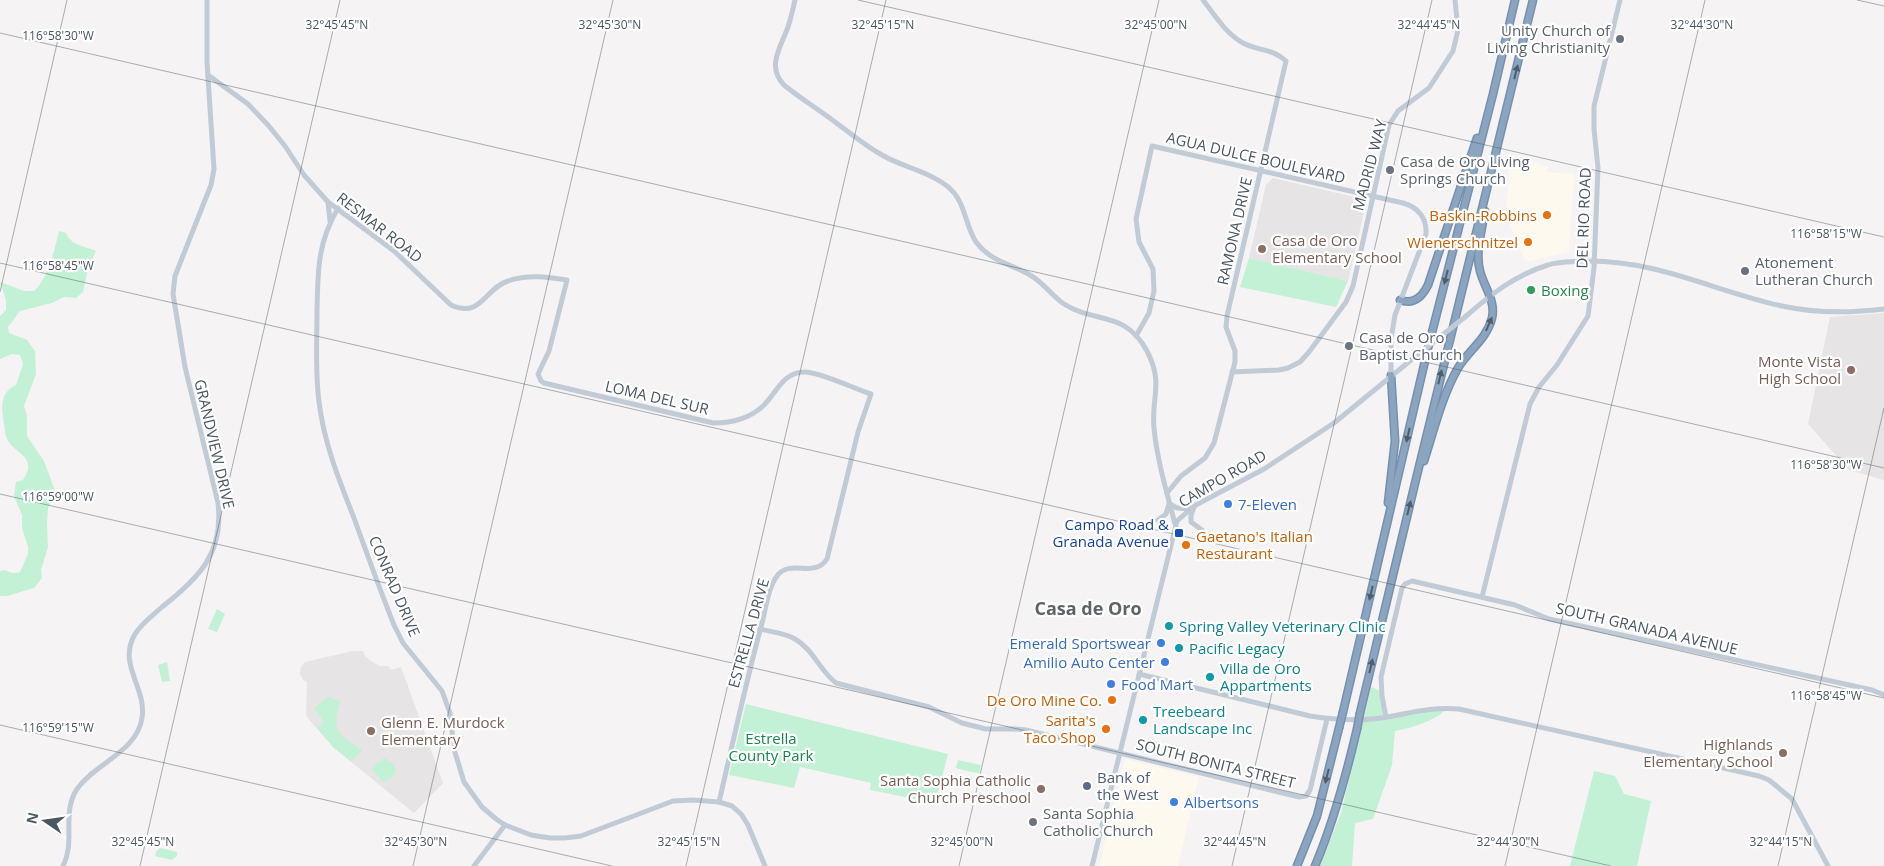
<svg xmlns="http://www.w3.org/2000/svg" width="1884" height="866" font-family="'Open Sans',sans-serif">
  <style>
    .commercial { fill: #fdf9ef }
    .education { fill: #e6e4e5 }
    .green { fill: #c3f1d5 }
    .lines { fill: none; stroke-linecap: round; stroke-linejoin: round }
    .highway-casing { stroke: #7690ad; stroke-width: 9 }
    .secondary { stroke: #c1cbd6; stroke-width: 5 }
    .highway { stroke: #8ba5c1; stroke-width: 6 }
    .highway-bridge-casing { stroke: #7690ad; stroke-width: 9; stroke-linecap: butt }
    .secondary-bridge { stroke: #c1cbd6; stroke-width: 5 }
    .highway-bridge { stroke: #8ba5c1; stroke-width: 6 }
    .oneway { fill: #505e6b }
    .ticks { fill: none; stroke: #4a5661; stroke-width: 1; stroke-opacity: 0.45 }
    .worship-dot { fill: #6b7280; stroke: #fff; stroke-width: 2 }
    .food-dot { fill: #e8710a; stroke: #fff; stroke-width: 2 }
    .education-dot { fill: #8d6e63; stroke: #fff; stroke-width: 2 }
    .leisure-dot { fill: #2e9e5b; stroke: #fff; stroke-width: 2 }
    .shop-dot { fill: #3f7fe0; stroke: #fff; stroke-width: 2 }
    .transit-dot { fill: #1a4fb4; stroke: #fff; stroke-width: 2 }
    .culture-dot { fill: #0f9aa8; stroke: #fff; stroke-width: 2 }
    .service-dot { fill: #5c6f8a; stroke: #fff; stroke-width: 2 }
    .labels { text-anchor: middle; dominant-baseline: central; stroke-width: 4.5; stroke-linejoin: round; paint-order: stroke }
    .worship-label { font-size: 15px; fill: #5b616d; stroke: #fff; text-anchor: start }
    .street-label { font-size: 15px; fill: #4a5661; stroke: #fff }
    .food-label { font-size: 15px; fill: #c56008; stroke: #fff; text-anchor: end }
    .education-label { font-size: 15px; fill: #785e54; stroke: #fff; text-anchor: end }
    .leisure-label { font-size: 15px; fill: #27864d; stroke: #fff; text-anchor: start }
    .shop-label { font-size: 15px; fill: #366cbe; stroke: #fff; text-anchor: start }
    .transit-label { font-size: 15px; fill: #164399; stroke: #fff; text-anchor: end }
    .culture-label { font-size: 15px; fill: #0d838f; stroke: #fff; text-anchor: start }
    .park-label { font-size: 15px; fill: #17864f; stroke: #fff }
    .service-label { font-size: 15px; fill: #4e5e75; stroke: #fff; text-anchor: start }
    .quarter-label { font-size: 18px; font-weight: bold; fill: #5f6368; stroke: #fff }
    .ticks-label { font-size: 12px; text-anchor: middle; fill: #4a5661; stroke: #fff; stroke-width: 4.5; stroke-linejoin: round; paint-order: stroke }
  </style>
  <rect width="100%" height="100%" fill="#f5f3f3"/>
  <!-- commercial -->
  <g class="commercial">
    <path d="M1510,157L1531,159V162L1540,163V165L1548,166L1547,172L1574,174L1569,252L1530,261H1525L1506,217Z"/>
    <path d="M1125,759L1199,777L1178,866H1099Z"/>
  </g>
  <!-- education -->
  <g class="education">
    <path d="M1273,178L1367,200L1348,281L1249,258L1266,185Z"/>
    <path d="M1884,313V480L1849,470L1808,424L1830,317Z"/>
    <path d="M353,651H363L365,656L371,661L379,666H388L391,670L401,667L443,783L414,813L334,748L306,716L307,682L303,680L300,674L301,667L305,662Z"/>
  </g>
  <!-- green -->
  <g class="green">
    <path d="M59,231L66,233C71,246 85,246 96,251L88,269L83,292L76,298L64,297L52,303L20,311L8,327L9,333L27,340L35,351L36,374L24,406L27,416V436L44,461L56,493L48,508L47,524L48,547L41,570L42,578L34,588L7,596H0V571L5,570C10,573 14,574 20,572L28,554V547L22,528V515L14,496L16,482L23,480C39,456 14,454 7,439C5,435 5,428 4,424C1,407 0,392 16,385L23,364L20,355L12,354L0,359V316L6,310V300L0,282L24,291H34C49,277 54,251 59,231Z"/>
    <path d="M1249,258L1348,281L1336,307L1240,287Z"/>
    <path d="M217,609L225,614L217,632L208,629Z"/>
    <path d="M167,662L170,681L162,682L158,665Z"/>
    <path d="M1371,687L1381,691L1386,717L1447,708C1436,721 1411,728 1395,731L1392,765L1373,819L1355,823L1352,866H1320L1341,813Z"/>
    <path d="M327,697L340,701C332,734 337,731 362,751L351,761L334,748L317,728L324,721L314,709Z"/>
    <path d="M746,704L948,754L935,803L870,790L871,783L800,767L794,788L729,775Z"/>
    <path d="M384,758L393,763L396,771L391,778L383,782L372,769L373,767Z"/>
    <path d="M958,760L981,765L979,773L971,772L972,766L971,772L956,768Z"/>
    <path d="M1594,771L1615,776L1624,794L1651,801L1637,866H1570Z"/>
    <path d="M160,848L177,852V856L172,860L155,856L156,852Z"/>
  </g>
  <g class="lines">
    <!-- highway casing -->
    <g class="highway-casing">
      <g id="highway">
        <path d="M1400,300C1414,305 1422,297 1428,285L1477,138"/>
        <path d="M1424,461C1434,430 1442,396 1458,368C1468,351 1487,339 1492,318C1496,301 1484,287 1480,271C1475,252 1482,230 1485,211"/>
        <path d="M1388,503L1395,441L1391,375"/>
        <path d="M1343,712L1428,348L1493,94L1515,0"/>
        <path d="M1360,713L1417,475L1533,0"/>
        <path d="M1297,866L1317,816L1339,728"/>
        <path d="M1315,866C1334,821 1346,776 1357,729"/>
      </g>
    </g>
    <!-- secondary -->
    <g class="secondary">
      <path d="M795,0C793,9 791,18 788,27C781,47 766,66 784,85C801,99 821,111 839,125C853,135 867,147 882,155C902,167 928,171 947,186C966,201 964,223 976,242C990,261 1011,264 1030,275C1043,282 1052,296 1064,304C1095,324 1125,310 1147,351C1164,384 1151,396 1154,428C1157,460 1167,493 1175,524"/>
      <path d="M208,75L248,104L268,125L285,146L304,175L328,202L394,251L451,305C481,319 485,288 508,281C528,274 548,277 567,280L549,351L538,374L541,381L544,383L713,423C732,423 749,419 763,406C777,393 782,372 805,372C820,372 855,389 871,394L858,432L827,559C814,579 790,558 777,576C768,588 766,608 762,623C746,682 733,742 719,802"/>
      <path d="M328,202L330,221"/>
      <path d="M338,208C317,244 318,271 317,311C317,341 315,372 319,402C324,443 339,480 354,518C367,554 380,590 394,625L403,643L442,691L450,713L454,749L464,782L482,807L496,819L505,825L531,835L550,838H565L581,836L673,801L693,800L719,802L732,806L741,814L748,825L765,866"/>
      <path d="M1465,317C1490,295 1515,275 1548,265C1560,261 1573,262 1586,261C1657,260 1714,291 1782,306C1814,313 1851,313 1884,309"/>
      <path d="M1136,336L1149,313L1154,291L1153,269L1139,242L1136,219L1152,146L1403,203C1418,207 1427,218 1426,234L1395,315L1391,339V375"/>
      <path d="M1232,372L1279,370L1288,368L1300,362L1309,352L1346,302L1353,286L1389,125L1398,111L1429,88L1453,51L1458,30L1455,0"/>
      <path d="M1167,493L1181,476L1205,458L1214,443L1235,362V351L1226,327L1227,316L1286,61C1272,48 1258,51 1243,43C1226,34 1214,14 1203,0"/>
      <path d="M1170,504L1177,508L1190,509"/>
      <path d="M1194,507L1191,515V522L1202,530"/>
      <path d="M1158,520L1166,514L1169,504"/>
      <path d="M1482,597L1530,404L1539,387L1557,365L1588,316L1594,268L1598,168L1594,129V106L1620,0"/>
      <path d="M760,629C771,632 785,633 795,639C813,649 820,671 836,683L929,707L962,723L986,729H1015L1026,730L1299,797L1306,796L1310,790L1327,719"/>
      <path d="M1139,674L1310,716C1336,720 1361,722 1387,717C1415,712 1430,707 1459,709L1759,776L1769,780L1792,799L1828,866"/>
      <path d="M1386,717L1382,696L1381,677L1402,588L1405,584L1412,581L1515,605L1549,619L1872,690L1884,695"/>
      <path d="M63,866C76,841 61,813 77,789C95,763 137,752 142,718C147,687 117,665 135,634C142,623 153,615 162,607C199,578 224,553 218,503L185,367L173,294L175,276L211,185L214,169L207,62V0"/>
      <path d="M474,866L505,825"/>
      <path d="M1092,866L1177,521L1194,506L1264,469L1334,423L1421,352"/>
    </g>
    <!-- highway -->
    <use href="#highway" class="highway"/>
    <!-- highway-bridge casing -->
    <g class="highway-bridge-casing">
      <g id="highway-bridge">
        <path d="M1339,728L1343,712"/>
        <path d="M1357,729L1360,713"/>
      </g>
    </g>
    <!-- secondary-bridge -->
    <path class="secondary-bridge" d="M1421,352L1465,317"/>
    <!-- highway-bridge -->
    <use href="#highway-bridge" class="highway-bridge"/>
  </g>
  <!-- one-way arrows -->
  <defs><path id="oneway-solid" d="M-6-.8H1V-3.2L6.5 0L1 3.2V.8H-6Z" transform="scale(1.25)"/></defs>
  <g class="oneway">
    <use href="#oneway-solid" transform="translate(1516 72) rotate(-76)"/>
    <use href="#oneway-solid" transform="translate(1446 277) rotate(104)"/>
    <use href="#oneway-solid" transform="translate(1489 324) rotate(-66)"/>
    <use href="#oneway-solid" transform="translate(1440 377) rotate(-76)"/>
    <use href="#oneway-solid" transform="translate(1408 435) rotate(103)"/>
    <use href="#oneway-solid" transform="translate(1409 508) rotate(-76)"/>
    <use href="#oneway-solid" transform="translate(1371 593) rotate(103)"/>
    <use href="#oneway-solid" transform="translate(1371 666) rotate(-77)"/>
    <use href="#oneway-solid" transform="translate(1327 776) rotate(104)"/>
  </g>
  <!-- ticks -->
  <path class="ticks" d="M858,0L1884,237M1857,0L1884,6M0,33L1884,468M0,263L1884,698M0,292L67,0M0,494L1611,866M0,725L612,866M140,866L340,0M413,866L613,0M686,866L886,0M959,866L1159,0M1232,866L1432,0M1505,866L1705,0M1778,866L1884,408"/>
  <!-- markers -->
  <g class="worship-dot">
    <circle cx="1620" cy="39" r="5"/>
    <circle cx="1390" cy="170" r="5"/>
    <circle cx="1745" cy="271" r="5"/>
    <circle cx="1349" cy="346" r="5"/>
    <circle cx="1033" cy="822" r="5"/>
  </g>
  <g class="food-dot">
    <circle cx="1547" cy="215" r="5"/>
    <circle cx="1528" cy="242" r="5"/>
    <circle cx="1186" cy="545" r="5"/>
    <circle cx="1112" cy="700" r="5"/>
    <circle cx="1106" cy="729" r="5"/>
  </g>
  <g class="education-dot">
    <circle cx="1262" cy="249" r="5"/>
    <circle cx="1851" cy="370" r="5"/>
    <circle cx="371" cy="731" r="5"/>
    <circle cx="1783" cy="753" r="5"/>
    <circle cx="1041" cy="789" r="5"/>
  </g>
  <circle class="leisure-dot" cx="1531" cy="290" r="5"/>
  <g class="shop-dot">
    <circle cx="1228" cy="504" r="5"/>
    <circle cx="1161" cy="643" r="5"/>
    <circle cx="1165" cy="662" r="5"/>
    <circle cx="1111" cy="684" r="5"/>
    <circle cx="1174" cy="802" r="5"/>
  </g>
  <rect class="transit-dot" x="1174" y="528" width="10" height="10" rx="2.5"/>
  <g class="culture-dot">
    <circle cx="1169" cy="626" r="5"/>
    <circle cx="1179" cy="648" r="5"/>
    <circle cx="1210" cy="677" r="5"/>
    <circle cx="1143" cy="720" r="5"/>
  </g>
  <circle class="service-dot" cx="1087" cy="786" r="5"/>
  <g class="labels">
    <!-- worship labels -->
    <g class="worship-label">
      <text x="1610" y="30" text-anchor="end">Unity Church of<tspan x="1610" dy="17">Living Christianity</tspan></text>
      <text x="1400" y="161">Casa de Oro Living<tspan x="1400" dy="17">Springs Church</tspan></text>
      <text x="1755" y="262">Atonement<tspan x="1755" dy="17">Lutheran Church</tspan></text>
      <text x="1359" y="337">Casa de Oro<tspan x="1359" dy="17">Baptist Church</tspan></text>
      <text x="1043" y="813">Santa Sophia<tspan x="1043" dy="17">Catholic Church</tspan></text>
    </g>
    <!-- street labels -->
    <g class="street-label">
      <text transform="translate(1256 157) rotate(13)">AGUA DULCE BOULEVARD</text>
      <text transform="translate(1369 165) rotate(-75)">MADRID WAY</text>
      <text transform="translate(1583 218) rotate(-88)">DEL RIO ROAD</text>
      <text transform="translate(380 227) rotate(38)">RESMAR ROAD</text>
      <text transform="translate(1234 231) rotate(-77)">RAMONA DRIVE</text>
      <text transform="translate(657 397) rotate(13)">LOMA DEL SUR</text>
      <text transform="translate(215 444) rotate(77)">GRANDVIEW DRIVE</text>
      <text transform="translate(1222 478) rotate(-30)">CAMPO ROAD</text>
      <text transform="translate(395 586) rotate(67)">CONRAD DRIVE</text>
      <text transform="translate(1647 628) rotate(13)">SOUTH GRANADA AVENUE</text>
      <text transform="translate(748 633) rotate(-74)">ESTRELLA DRIVE</text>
      <text transform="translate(1216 763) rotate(14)">SOUTH BONITA STREET</text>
    </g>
    <!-- food labels -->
    <g class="food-label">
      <text x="1537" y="215">Baskin-Robbins</text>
      <text x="1518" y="242">Wienerschnitzel</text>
      <text x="1196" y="536" text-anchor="start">Gaetano's Italian<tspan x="1196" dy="17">Restaurant</tspan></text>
      <text x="1102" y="700">De Oro Mine Co.</text>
      <text x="1096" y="720">Sarita's<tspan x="1096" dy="17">Taco Shop</tspan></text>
    </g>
    <!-- education labels -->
    <g class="education-label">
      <text x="1272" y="240" text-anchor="start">Casa de Oro<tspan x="1272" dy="17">Elementary School</tspan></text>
      <text x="1841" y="361">Monte Vista<tspan x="1841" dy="17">High School</tspan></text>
      <text x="381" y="722" text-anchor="start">Glenn E. Murdock<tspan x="381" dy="17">Elementary</tspan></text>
      <text x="1773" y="744">Highlands<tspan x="1773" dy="17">Elementary School</tspan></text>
      <text x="1031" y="780">Santa Sophia Catholic<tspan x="1031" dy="17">Church Preschool</tspan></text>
    </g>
    <!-- leisure labels -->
    <g class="leisure-label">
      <text x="1541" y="290">Boxing</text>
    </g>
    <!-- shop labels -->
    <g class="shop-label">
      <text x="1238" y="504">7-Eleven</text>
      <text x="1151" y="643" text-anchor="end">Emerald Sportswear</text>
      <text x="1155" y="662" text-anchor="end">Amilio Auto Center</text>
      <text x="1121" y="684">Food Mart</text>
      <text x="1184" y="802">Albertsons</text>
    </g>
    <!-- transit labels -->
    <g class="transit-label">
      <text x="1169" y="524">Campo Road &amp;<tspan x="1169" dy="17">Granada Avenue</tspan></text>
    </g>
    <!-- culture labels -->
    <g class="culture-label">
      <text x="1179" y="626">Spring Valley Veterinary Clinic</text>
      <text x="1189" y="648">Pacific Legacy</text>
      <text x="1220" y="668">Villa de Oro<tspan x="1220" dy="17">Appartments</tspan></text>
      <text x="1153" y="711">Treebeard<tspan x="1153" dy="17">Landscape Inc</tspan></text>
    </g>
    <!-- park labels -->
    <g class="park-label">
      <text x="771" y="738">Estrella<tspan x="771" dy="17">County Park</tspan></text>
    </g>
    <!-- service labels -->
    <g class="service-label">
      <text x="1097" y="777">Bank of<tspan x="1097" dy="17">the West</tspan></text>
    </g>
    <!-- quarter labels -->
    <g class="quarter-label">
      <text x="1088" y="608">Casa de Oro</text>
    </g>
  </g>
  <g class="ticks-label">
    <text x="337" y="29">32°45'45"N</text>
    <text x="610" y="29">32°45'30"N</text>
    <text x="883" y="29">32°45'15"N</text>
    <text x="1156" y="29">32°45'00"N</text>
    <text x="1429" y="29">32°44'45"N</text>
    <text x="1702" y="29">32°44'30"N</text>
    <text x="58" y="40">116°58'30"W</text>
    <text x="1826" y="238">116°58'15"W</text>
    <text x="58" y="270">116°58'45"W</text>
    <text x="1826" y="469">116°58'30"W</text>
    <text x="58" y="501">116°59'00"W</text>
    <text x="1826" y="700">116°58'45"W</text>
    <text x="58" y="732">116°59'15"W</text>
    <text x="143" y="846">32°45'45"N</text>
    <text x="416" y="846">32°45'30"N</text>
    <text x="689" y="846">32°45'15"N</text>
    <text x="962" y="846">32°45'00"N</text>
    <text x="1235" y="846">32°44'45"N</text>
    <text x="1508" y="846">32°44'30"N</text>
    <text x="1781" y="846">32°44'15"N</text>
  </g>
  <!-- north arrow -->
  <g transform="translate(45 821) rotate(283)" stroke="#ffffff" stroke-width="4" paint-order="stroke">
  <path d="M0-4L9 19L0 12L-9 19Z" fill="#4a5661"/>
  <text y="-8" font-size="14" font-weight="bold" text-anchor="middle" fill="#4a5661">N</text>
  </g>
</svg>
